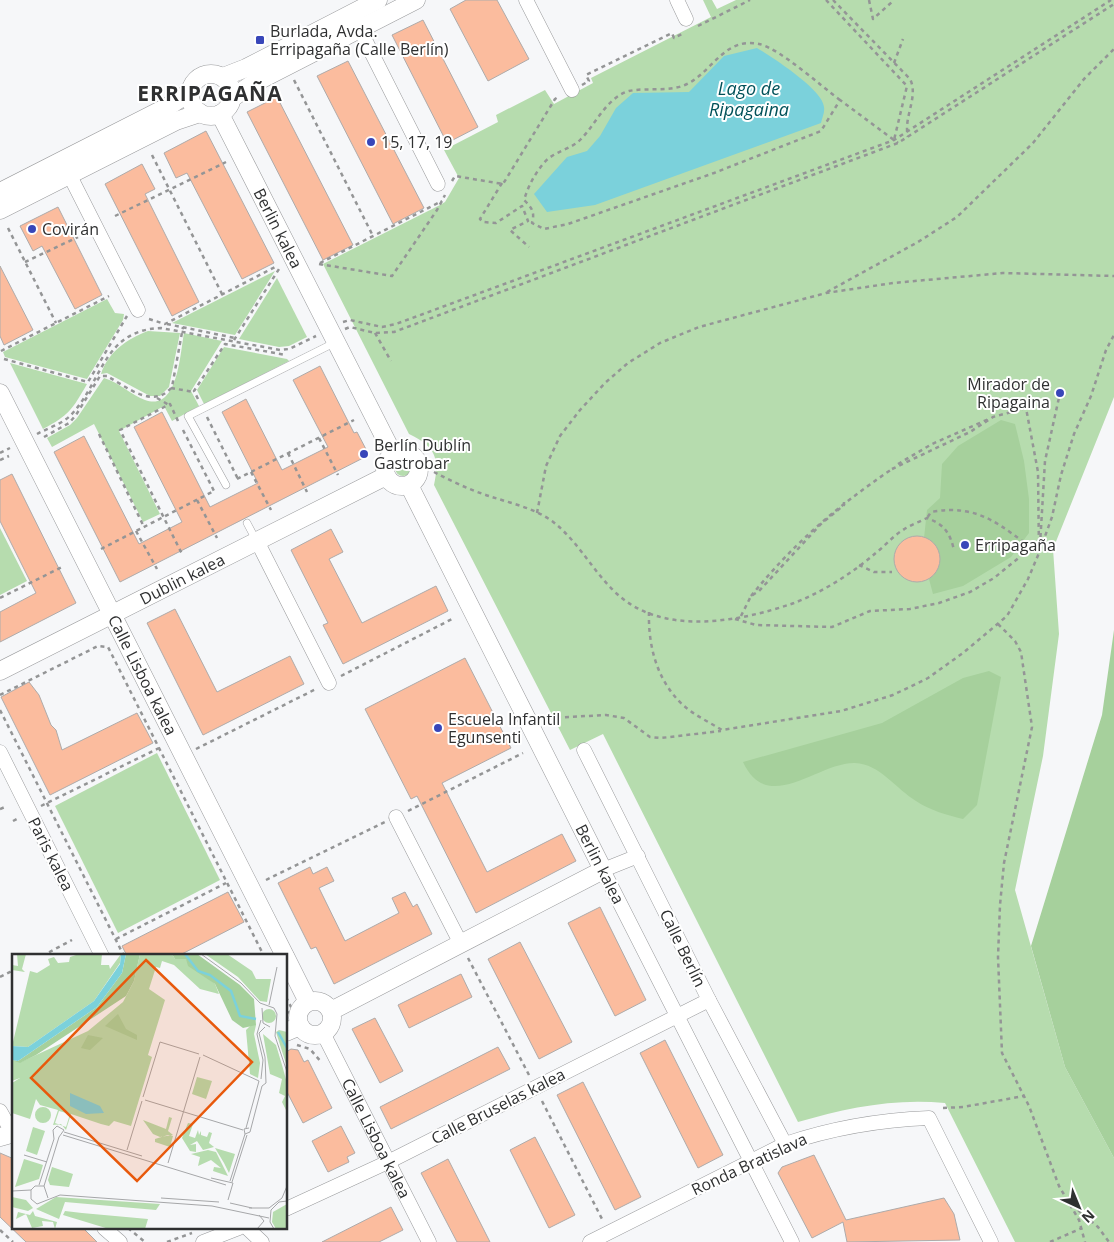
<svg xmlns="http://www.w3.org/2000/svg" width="1114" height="1242" font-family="'Open Sans',sans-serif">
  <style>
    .green { fill: #b6dcae }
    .forest { fill: #a6d09c }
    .water { fill: #7bd1db }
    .building { fill: #fbbc9e; stroke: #aeabaa }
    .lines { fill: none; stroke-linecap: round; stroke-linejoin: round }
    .service-casing { stroke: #999a9c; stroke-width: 8 }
    .minor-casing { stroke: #999a9c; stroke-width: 15 }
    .tertiary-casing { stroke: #999a9c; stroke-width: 19 }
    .path { stroke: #949596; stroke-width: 2.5; stroke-dasharray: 4 4; stroke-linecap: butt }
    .service { stroke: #fff; stroke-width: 7 }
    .minor { stroke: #fff; stroke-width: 14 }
    .tertiary { stroke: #fff; stroke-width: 18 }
    .poi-dot { fill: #3846b9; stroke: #fff; stroke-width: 2 }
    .labels { text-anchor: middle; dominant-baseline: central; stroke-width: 4; stroke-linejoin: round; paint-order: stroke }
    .poi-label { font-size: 16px; fill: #2f3031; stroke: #fff; text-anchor: start }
    .street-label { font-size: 16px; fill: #2f3031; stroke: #fff }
    .water-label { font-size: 18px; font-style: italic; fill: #005159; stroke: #fff }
    .district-label { font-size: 21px; font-weight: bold; letter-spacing: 1px; fill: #2f3031; stroke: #fff }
    .inset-river { fill: none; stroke: #7bd1db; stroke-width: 2.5 }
    .inset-road { fill: none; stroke: #a6a7a9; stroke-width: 1 }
    .view { fill: #e8590c; fill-opacity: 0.15; stroke: #e8590c; stroke-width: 2.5 }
    .inset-edge { fill: none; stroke: #2f3031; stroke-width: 2.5 }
  </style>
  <rect width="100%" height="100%" fill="#f6f7f9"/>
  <!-- green -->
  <g class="green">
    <path d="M703,0H712L717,9L736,0H1114V397L1053,549L1059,634L1043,756L1015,890L1065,1067L1114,1158V1242H1015L945,1103C894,1098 846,1108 798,1122L603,734L570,750L434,485C440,458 435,446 409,434L323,264L440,205L445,202L459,178L444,150L498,122L496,115L545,90L554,104L593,83L591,78L711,17Z"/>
    <path d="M275,271L235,335L172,323Z"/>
    <path d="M277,278L307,337L289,346L279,347L239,339Z"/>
    <path d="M107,299L115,313L124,314L123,320L87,379L5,357L3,352Z"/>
    <path d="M148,331L180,333L169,387L160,396H150L107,373L101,374C108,352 127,339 148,331Z"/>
    <path d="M184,333L222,341L191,391L199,406L172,421L164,406L119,431L160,514L143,522L94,424L52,447L47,438L70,425L77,418L104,378C119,382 131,395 145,400C178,412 180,354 184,333Z"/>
    <path d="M224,347L287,359L289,361L204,404L197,390Z"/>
    <path d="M10,363L87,384C72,410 69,415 43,429Z"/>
    <circle cx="403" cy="468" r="8"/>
    <path d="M0,528L27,581L0,595Z"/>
    <path d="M157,753L220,880L118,933L55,806Z"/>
  </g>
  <!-- forest -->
  <g class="forest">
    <path d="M1001,420L1015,424L1024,461L1029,499V533L1011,557L963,586L933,594L929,579C945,566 943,547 924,538L927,510L940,498L942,464L958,446Z"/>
    <path d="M1114,630V1158L1065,1067L1031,946L1102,715Z"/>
    <path d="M989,671L1001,677L977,805L963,819C947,815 929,810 916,801C896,789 880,764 855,763C818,762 768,816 743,762L882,723L963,678Z"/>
  </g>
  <!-- water -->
  <path class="water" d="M757,48C772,57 823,90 824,107C825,112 822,118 821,123L595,205L547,212L534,194L567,157L587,151L600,136L616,108L633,93L689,92L724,56Z"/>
  <!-- building -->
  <g class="building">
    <path d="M466,0H497L529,59L488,81L450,9Z"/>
    <path d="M423,20L478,127L447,143L392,35Z"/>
    <path d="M348,61L424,208L393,224L317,76Z"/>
    <path d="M277,97L353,245L323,260L247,112Z"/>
    <path d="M206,131L274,263L242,279L187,173L176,178L164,153Z"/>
    <path d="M142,164L155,189L145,194L199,302L172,316L105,184Z"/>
    <path d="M58,207L102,295L75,309L42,246L33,251L20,226Z"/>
    <path d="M0,266L33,330L4,345L0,336Z"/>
    <path d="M320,366L354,433L357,432L369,455L120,582L54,452L84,436L139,544L182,522L134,427L162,412L210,507L258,483L222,412L246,399L282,470L328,447L293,380Z"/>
    <path d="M12,474L76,603L0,642V612L36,593L0,521V480Z"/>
    <path d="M331,529L343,552L329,559L362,623L436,586L448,611L343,664L323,625L328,623L291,550Z"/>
    <circle cx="917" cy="559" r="23"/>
    <path d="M175,609L217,692L290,656L304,684L203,735L147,623Z"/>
    <path d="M465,658L511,748L442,783L487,872L562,834L576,861L476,913L417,796L411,799L365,709Z"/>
    <path d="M29,682L39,695L51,725L56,730L62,750L137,713L153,743L50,795L1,697Z"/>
    <path d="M310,867L313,874L327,867L334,881L319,888L345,941L399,913L392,898L405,892L413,907L417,904L432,934L334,984L316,947L311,949L278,883Z"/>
    <path d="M228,892L244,922L178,956H127L122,946Z"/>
    <path d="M600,907L646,1000L615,1016L568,923Z"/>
    <path d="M520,942L572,1042L539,1059L488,959Z"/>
    <path d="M461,974L472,997L409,1028L398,1005Z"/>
    <path d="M375,1018L403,1071L380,1083L352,1029Z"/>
    <path d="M665,1040L723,1155L698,1168L640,1053Z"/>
    <path d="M498,1047L510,1069L391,1129L380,1107Z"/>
    <path d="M291,1049L298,1050L304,1062L308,1060L332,1108L303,1123L286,1090V1052Z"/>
    <path d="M583,1082L641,1197L615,1210L557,1095Z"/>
    <path d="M341,1126L355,1153L347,1157L349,1162L328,1172L312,1141Z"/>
    <path d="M535,1137L575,1215L549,1228L510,1150Z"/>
    <path d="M0,1153L14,1159V1228H83L97,1242H26L0,1217Z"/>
    <path d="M814,1155L846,1220L944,1198L954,1214L960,1240L847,1242L843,1222L812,1238L778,1173L782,1167Z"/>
    <path d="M448,1159L490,1242H457L421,1173Z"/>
    <path d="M391,1207L403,1230L379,1242H322Z"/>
  </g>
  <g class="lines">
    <!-- service casing -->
    <g class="service-casing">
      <g id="service">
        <path d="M226,485L188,416L336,342"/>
        <path d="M247,523L256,540"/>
      </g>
    </g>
    <!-- minor casing -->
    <g class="minor-casing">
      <g id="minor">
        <path d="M526,0L572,90"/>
        <path d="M677,0L686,19"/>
        <path d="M359,28L438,184"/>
        <path d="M69,174L138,310"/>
        <path d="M257,541L329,683"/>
        <path d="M584,750L709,1000L785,1144"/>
        <path d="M0,752L102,956"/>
        <path d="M396,817L461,944"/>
        <path d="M638,856L603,870L792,1242"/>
        <path id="s1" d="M323,1033L429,1242"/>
        <path d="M0,1111L14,1136"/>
        <path d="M286,1209L388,1162L709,1000"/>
        <path d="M104,1228L120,1242"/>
        <path d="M247,1228L262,1242"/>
        <path d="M203,1242L239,1228"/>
        <path d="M590,1242L785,1144C832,1128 878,1120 929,1118L991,1242"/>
      </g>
    </g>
    <!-- tertiary casing -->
    <g class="tertiary-casing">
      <g id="tertiary">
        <circle cx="211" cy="95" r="21"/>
        <path d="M223,77L246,68L378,0"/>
        <path d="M232,98L254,83L416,0"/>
        <path id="s2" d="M220,114L393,454"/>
        <path d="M0,192L169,106L190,92"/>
        <path d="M0,210L176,121L200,113"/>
        <path id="s3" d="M0,393L285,956"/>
        <circle cx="402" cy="469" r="17"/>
        <path id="s4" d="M0,671L386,476"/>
        <path d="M286,958L308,1002"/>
        <circle cx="315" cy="1018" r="17"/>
        <path d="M331,1011L603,870L409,485"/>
        <path d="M286,1032L300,1026"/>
        <path d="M0,1137L14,1133"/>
      </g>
    </g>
    <!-- path -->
    <g class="path">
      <path d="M826,0L907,86L894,140"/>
      <path d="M833,0L910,79C919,97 903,117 908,137"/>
      <path d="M869,0L873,19L893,1"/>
      <path d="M698,26L750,0"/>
      <path d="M894,63L903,39"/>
      <path d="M294,80L373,236"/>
      <path d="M582,85L589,81L586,75L672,33L674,38L684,33"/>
      <path d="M840,100C821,86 779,48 759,44C725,37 713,70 689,83C671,93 648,87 629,91C607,97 596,124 581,139C571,150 553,151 543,164C534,175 528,187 524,200C532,208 535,212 532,223L544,229L568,224L714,173L821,131L840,100L898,143"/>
      <path d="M152,155L222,294"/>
      <path d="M452,181L455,176L503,184L555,99L560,96"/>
      <path d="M502,183L480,219L483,222L496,223L522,206L528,221L510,230L529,247"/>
      <path d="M115,216L226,162"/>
      <path d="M8,228L56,323"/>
      <path d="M25,262L78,237"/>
      <path d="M320,263L442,201"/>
      <path d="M319,264L392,276L437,210L445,195"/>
      <path d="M827,292L918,242L957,217L1033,143L1084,79L1114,49"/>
      <path d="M149,319L165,324L277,266"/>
      <path d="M343,322L350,320L382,327L396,324L894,140L1111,0"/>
      <path d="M167,324L235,338"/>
      <path d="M345,329L350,327L375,333L394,332L898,143L1114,4"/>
      <path d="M375,333L391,361"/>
      <path d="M234,340L279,269"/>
      <path d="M1,351L109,296"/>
      <path d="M4,359L88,382L127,316"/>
      <path d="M171,388L194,392"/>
      <path d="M157,398L169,405"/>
      <path d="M198,399L194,391L225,344L286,355"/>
      <path d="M207,417L238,479"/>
      <path d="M178,421L170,404L120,430L183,556"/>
      <path d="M183,430L214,491"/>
      <path d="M37,434C48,428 62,424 71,415C103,381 103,330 161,328L280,350L289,349L316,336"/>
      <path d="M99,434L144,527"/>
      <path d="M44,437L69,423L76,415L100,376H107C127,387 153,410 172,387L183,327"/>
      <path d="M319,438L338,475"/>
      <path d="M0,453L10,448"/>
      <path d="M288,453L307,492"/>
      <path d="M0,460L9,456"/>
      <path d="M898,464L932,444L991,418"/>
      <path d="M892,469L970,432L993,417L1026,408L1038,472L1039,553C1001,527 981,503 931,512L927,518"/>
      <path d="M251,472L271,510"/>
      <path d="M434,472C451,481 470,490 489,496C510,503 534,508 552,521C578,541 592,570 615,592C661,637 739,622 794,603C823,592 854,572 877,552C886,545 893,536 903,530C910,525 919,522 927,518C944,524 950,533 954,550"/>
      <path d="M237,479L354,420"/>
      <path d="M197,500L217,538"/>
      <path d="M537,513L546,466L560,436L580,410L605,383L628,363L660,343L699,327L826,293L893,283L1003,273L1114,276"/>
      <path d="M136,531L157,569"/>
      <path d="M1040,545L1045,461L1060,393"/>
      <path d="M101,549L214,491"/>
      <path d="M859,565L874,572H892"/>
      <path d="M751,596C794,543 835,508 892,469"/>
      <path d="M0,598L64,566"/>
      <path d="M649,612C648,646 657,681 683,705C694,715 709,722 722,730L841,711L893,695L928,678L963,653L1007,616L1028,579L1039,553L1052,517L1061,475L1074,434L1091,396L1106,350L1114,335"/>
      <path d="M741,616L751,596L759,591L821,524L844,505V502"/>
      <path d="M735,619L756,625L832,627L870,611L910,609L939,603L970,592L994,578L1032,547"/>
      <path d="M998,624L1015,641L1021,652L1032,727L1004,863L1000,905L998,957L1002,1053L1029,1106L1059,1186L1079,1220L1085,1242"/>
      <path d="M341,676L454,618"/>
      <path d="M0,695L98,646L108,647L264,956"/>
      <path d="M0,710L124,956"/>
      <path d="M549,718L606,715L624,718L650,737L661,738L721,731"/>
      <path d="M196,749L316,689"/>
      <path d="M41,806L159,748"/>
      <path d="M0,809L5,807"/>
      <path d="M408,811L523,753"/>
      <path d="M13,821L19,818"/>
      <path d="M266,880L385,822"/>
      <path d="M116,939L226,883"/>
      <path d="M42,956L72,940"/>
      <path d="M468,958L529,1075"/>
      <path d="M0,977L14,970"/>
      <path d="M286,997L291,1007L287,1014"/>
      <path d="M297,1045L310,1049L322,1063"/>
      <path d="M542,1101L603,1221"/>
      <path d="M943,1108L963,1107L1024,1096"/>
      <path d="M1072,1205L1098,1227L1109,1242"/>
      <path d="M128,1228L145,1242"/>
      <path d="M0,1230L13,1242"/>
      <path d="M167,1242L192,1233"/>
      <path d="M1050,1242L1082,1228"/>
    </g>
    <!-- service -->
    <use href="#service" class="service"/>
    <!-- minor -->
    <use href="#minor" class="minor"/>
    <!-- tertiary -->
    <use href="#tertiary" class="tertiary"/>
  </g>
  <!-- markers -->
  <g class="poi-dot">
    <rect x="255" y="35" width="10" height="10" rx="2.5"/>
    <circle cx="371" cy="142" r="5"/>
    <circle cx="32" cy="229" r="5"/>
    <circle cx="1060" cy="393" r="5"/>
    <circle cx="364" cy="454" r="5"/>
    <circle cx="965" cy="545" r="5"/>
    <circle cx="438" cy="728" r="5"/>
  </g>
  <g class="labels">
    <!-- poi labels -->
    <g class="poi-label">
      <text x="270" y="31">Burlada, Avda.<tspan x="270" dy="18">Erripagaña (Calle Berlín)</tspan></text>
      <text x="381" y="142">15, 17, 19</text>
      <text x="42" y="229">Covirán</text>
      <text x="1050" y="384" text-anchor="end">Mirador de<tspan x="1050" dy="18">Ripagaina</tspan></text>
      <text x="374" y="445">Berlín Dublín<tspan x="374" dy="18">Gastrobar</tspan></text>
      <text x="975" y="545">Erripagaña</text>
      <text x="448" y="719">Escuela Infantil<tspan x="448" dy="18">Egunsenti</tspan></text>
    </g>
    <!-- street labels -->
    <g class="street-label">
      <text stroke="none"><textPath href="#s2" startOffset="128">Berlin kalea</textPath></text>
      <text stroke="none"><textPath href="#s4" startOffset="204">Dublin kalea</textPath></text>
      <text stroke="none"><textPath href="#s3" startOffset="316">Calle Lisboa kalea</textPath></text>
      <text transform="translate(51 854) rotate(63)">Paris kalea</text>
      <text transform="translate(600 864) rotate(63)">Berlin kalea</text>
      <text transform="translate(683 948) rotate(64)">Calle Berlín</text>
      <text transform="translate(498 1106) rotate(-27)">Calle Bruselas kalea</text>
      <text stroke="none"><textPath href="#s1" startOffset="118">Calle Lisboa kalea</textPath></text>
      <text transform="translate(749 1164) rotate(-25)">Ronda Bratislava</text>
    </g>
    <!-- water labels -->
    <g class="water-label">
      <text x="749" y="88">Lago de<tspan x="749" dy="21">Ripagaina</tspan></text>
    </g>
    <!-- district labels -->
    <g class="district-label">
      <text x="210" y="93">ERRIPAGAÑA</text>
    </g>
  </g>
  <!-- overview -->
  <g transform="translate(12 954)">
    <rect width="275" height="275" fill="#f6f7f9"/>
    <path d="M5,0H14L10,15L13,18L0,16V11L6,12ZM67,0H90L89,11H97L98,15L109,0L108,9L82,47L16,93L0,92L18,17L25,19L38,11L36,5L42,3L46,9L57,8L58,3ZM128,0H160L163,5H174L203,30L207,40L188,35L162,11L150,7L148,14L144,13L137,35L153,46L136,101L140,103L119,172L102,167L97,172L89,170L59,160L54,176L49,170L41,171L46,156L28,151L24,145L18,165L0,159V129L8,124L0,127V106L9,108L76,77L111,48L122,27ZM47,157L58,160L54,173L43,169ZM193,0H215L240,17L244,25H259L255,48L248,47L226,23ZM250 62a7 7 0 1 1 14 0a7 7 0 1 1-14 0ZM240,70L244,71L242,80L248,109L246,124L238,120L234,76ZM267,76L275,78V113L264,78ZM251,80L264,91L270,111L275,129V158L270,148L273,142L267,139L270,125L258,120ZM185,123L200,127L194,145L180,140ZM23 161a8 8 0 1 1 16 0a8 8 0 1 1-16 0ZM157,163L160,164L156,177L161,181L148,183L141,180L131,166L154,175ZM176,169L181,170L177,182L183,184L186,176L187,181L189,177V181L195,183L197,178L200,179L197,189L202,193L191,196L185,187L178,191L184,190V198L178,197L170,184ZM21,173L33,177L25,201L14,197ZM156,181L161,182L158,193L143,188V185ZM203,194L223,200L217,219L212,209ZM196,196L204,198L216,222L201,217L202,213L209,214L199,206L186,212L188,203L179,200ZM12,205L31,211L27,225L3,233ZM40,213L61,220L57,233L38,231L36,226ZM0,243L14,246L21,254L16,257L0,253ZM44,243L148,250L144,256L53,248L47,265L24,255ZM275,250V275H264L260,268L261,258ZM21,257L23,262L45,268L43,275L41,268L30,267L31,272L20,274L14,260L4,265L6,258L18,261ZM53,257L70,259L136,265L133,275H97L51,261Z" fill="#b6dcae" fill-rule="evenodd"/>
    <path d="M114,0H128L122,27L114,42L24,101L8,109L0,106L6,107L85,53L110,19ZM160,0H185L228,31L242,45L244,71L231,74L220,66L203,30L176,12L174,5H163ZM106,60L114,75L125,81V86L93,72ZM76,81L91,84L78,96L69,94Z" fill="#a6d09c"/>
    <path d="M109,0H114L110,19L85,53L6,107L0,106V92L16,93L82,47L108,10ZM58,139L88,152L92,159L74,160L58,152Z" fill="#7bd1db"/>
    <path class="inset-river" d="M173,0L186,17L198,21L219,37L228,62L244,65M266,78L275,94"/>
    <path class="inset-road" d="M189,0L229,29L248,49L262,54L265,60L263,82L275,118M257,51L265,13M250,54L251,69L258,73M191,101L247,127M249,125L251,106L245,80L249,66M250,132L254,129L253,103L247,79L253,73M131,143L148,88L187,100M133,146L231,176M234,174L247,127M237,174L232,175L233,180L238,178L250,132M52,178L130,202M51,181L214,231M115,196L130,147M12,201L35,208M156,209L188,103M199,224L221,229L216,246M218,227L233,180M220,228L235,181M27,231L42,185L41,176L45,172L52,176L47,183M32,232L47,183M0,237L19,236M36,244L32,232H23L19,236V245L25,250L48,241L200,252L257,264M149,244L207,248M218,249L240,254M237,254H257L270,244L275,232M245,275L252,267L247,261M262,275L258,268L259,256L267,248L275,247"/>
    <path class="view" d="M134,6L240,108L125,227L19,124Z"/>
    <rect width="275" height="275" class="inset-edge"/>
  </g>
  <!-- north arrow -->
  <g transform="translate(1079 1207) rotate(136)" stroke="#ffffff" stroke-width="4" paint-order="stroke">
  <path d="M0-4L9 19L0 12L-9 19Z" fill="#2f3031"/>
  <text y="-8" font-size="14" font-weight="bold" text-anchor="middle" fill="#2f3031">N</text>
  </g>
</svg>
